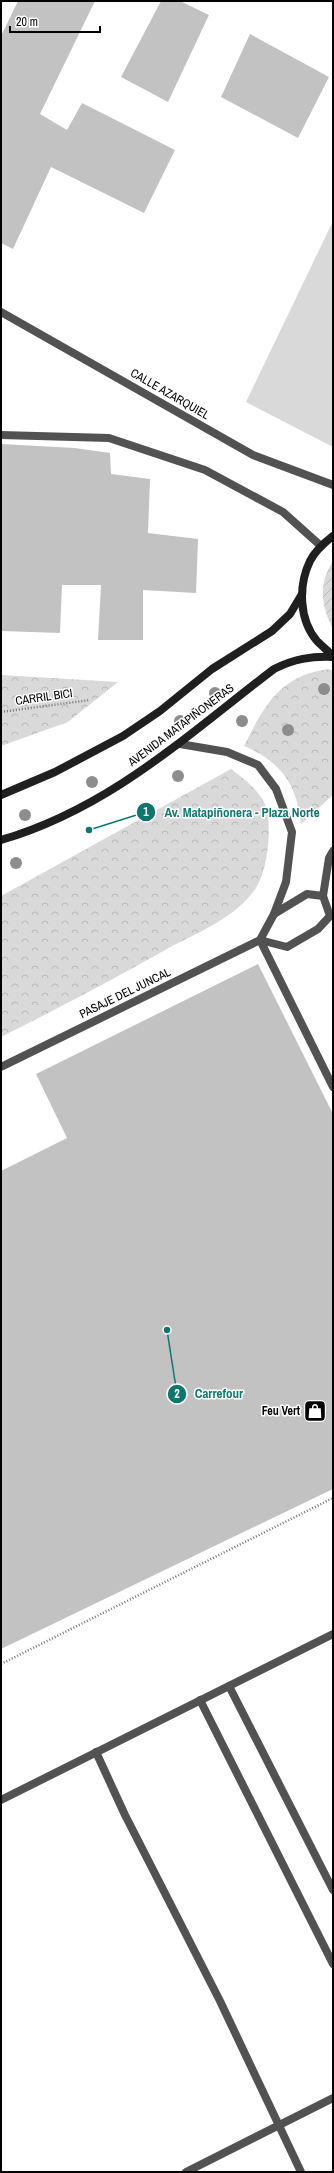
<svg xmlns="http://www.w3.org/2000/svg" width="334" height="2173" font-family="'Archivo Narrow',sans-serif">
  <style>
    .park { fill: url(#park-crowns) }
    .garden { fill: url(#garden-furrows) }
    .pitch { fill: #d9d9d9 }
    .building { fill: #c2c2c2 }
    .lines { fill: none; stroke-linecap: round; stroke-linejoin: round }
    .path { stroke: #747474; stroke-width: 2.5; stroke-dasharray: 1 2; stroke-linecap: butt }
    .lane { stroke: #525252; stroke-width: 8 }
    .street { stroke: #525252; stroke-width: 8 }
    .secondary { stroke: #1f1f1f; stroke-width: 8 }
    .tree { fill: #8d8d8d }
    .labels { text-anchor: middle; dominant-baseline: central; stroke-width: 3; stroke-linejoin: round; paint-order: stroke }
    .street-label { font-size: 12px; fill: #000; stroke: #fff }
    .poi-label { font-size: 12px; font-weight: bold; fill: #000; stroke: #fff; text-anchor: end }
    .leader { fill: none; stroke: #0f766e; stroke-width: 1.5 }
    .callout-dot { fill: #0f766e; stroke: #fff; stroke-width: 1.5 }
    .mark-label { font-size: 12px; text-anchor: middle; font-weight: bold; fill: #fff }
    .callout-label { font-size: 13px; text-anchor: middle; font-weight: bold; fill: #0f766e; stroke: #fff; stroke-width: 3; stroke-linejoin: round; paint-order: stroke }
  </style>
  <defs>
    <pattern id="park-crowns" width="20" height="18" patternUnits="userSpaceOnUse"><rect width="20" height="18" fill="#d9d9d9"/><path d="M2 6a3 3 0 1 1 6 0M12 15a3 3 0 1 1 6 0" fill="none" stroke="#b8b8b8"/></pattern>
    <pattern id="garden-furrows" width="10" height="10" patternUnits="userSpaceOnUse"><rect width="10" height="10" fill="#d9d9d9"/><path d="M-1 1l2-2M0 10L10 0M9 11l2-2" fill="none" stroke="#b8b8b8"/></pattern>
  </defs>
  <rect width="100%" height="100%" fill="#fff"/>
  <!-- park -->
  <g class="park">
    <path d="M329,669L333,671V795L301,824C297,784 281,762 244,746C264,706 280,675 329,669Z"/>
    <path d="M1,675L118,682L68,722L1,746Z"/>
    <path d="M231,769C243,778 255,787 263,800C274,820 268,870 256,888C236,918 198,932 167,949C112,980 57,1009 1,1037V896Z"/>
  </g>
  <!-- garden -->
  <path class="garden" d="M333,561V629C321,606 318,584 333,561Z"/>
  <!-- pitch -->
  <path class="pitch" d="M333,221V447L246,402Z"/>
  <!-- building -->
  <g class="building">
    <path d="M18,1H95L40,114L67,130L82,103L175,150L144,213L51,167L13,249L1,243V36Z"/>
    <path d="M161,1H180L209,15L168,102L121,77Z"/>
    <path d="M250,34L329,77L298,138L221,97Z"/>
    <path d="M1,444L75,448L110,453L111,474L150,479L148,533L198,539L196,593L143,590V640H98L101,585H62L60,633L1,631Z"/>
    <path d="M258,964L333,1114V1489L1,1649V1171L67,1138L36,1074Z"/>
  </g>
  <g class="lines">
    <!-- path -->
    <g class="path">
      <path d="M1,712L90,700"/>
      <path d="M1,1664L333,1498"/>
    </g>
    <!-- lane -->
    <g class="lane">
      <path d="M1,435L109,438L205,470L283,512L321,546"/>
      <path d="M1,1067L260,940L333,1087"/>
      <path d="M229,1686L333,1890"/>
      <path d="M200,1700L333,1964"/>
      <path d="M96,1752L125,1815L220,2001L301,2172"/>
      <path d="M1,1800L333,1634"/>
      <path d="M186,2172L333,2098"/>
    </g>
    <!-- street -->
    <g class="street">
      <path d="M1,312L253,455L333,485"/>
      <path d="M180,744L227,752L258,765L276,789L292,832L286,882L274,914"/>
      <path d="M323,896L307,894L274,914L260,940L287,947L318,929L330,916L323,896L329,858L333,851"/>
    </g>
    <!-- secondary -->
    <g class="secondary">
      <path d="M333,536C324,543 315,551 310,561C298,586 299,620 317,641C322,646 328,651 333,656"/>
      <path d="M1,795L55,772L123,736L160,711L212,669L272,631L290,614L302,594"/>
      <path d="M1,840C110,808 186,736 274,669C294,659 311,656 333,657"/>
    </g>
  </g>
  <!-- trees -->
  <g class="tree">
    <circle cx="324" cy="689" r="6"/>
    <circle cx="215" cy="693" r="6"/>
    <circle cx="180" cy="721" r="6"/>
    <circle cx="242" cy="721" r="6"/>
    <circle cx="288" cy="730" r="6"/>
    <circle cx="178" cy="776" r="6"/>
    <circle cx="92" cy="782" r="6"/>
    <circle cx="25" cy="815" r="6"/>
    <circle cx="16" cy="863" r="6"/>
  </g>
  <!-- icons -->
  <defs>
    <g id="shop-square" transform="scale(1.15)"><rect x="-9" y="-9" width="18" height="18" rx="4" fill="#000" stroke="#fff"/><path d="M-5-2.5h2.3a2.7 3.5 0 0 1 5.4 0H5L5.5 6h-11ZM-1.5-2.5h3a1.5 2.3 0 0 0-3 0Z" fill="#fff"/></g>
  </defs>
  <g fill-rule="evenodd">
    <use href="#shop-square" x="315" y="1411"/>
  </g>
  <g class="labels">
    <!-- street labels -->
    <g class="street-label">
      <text transform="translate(170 394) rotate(30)">CALLE AZARQUIEL</text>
      <text transform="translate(44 697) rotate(-8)">CARRIL BICI</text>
      <text transform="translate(181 725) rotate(-37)">AVENIDA MATAPIÑONERAS</text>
      <text transform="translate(125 993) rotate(-26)">PASAJE DEL JUNCAL</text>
    </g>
    <!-- poi labels -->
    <g class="poi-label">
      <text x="300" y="1411">Feu Vert</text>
    </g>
  </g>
  <!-- callouts -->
  <path class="leader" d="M89 830L146 812M167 1330L177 1394"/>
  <g class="callout-dot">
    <circle cx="89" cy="830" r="4"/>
    <circle cx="167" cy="1330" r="4"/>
    <circle cx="146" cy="812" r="10"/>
    <circle cx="177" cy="1394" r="10"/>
  </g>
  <g class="mark-label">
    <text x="146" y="816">1</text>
    <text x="177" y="1398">2</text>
  </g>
  <g class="callout-label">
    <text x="242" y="817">Av. Matapiñonera - Plaza Norte</text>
    <text x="219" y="1398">Carrefour</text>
  </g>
  <!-- border -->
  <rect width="334" height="2173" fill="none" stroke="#000000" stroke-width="4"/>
  <!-- scale -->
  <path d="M10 26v6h90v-6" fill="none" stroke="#000000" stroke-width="2"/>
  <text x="16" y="26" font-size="12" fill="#000000" stroke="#ffffff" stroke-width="3" paint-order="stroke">20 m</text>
</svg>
